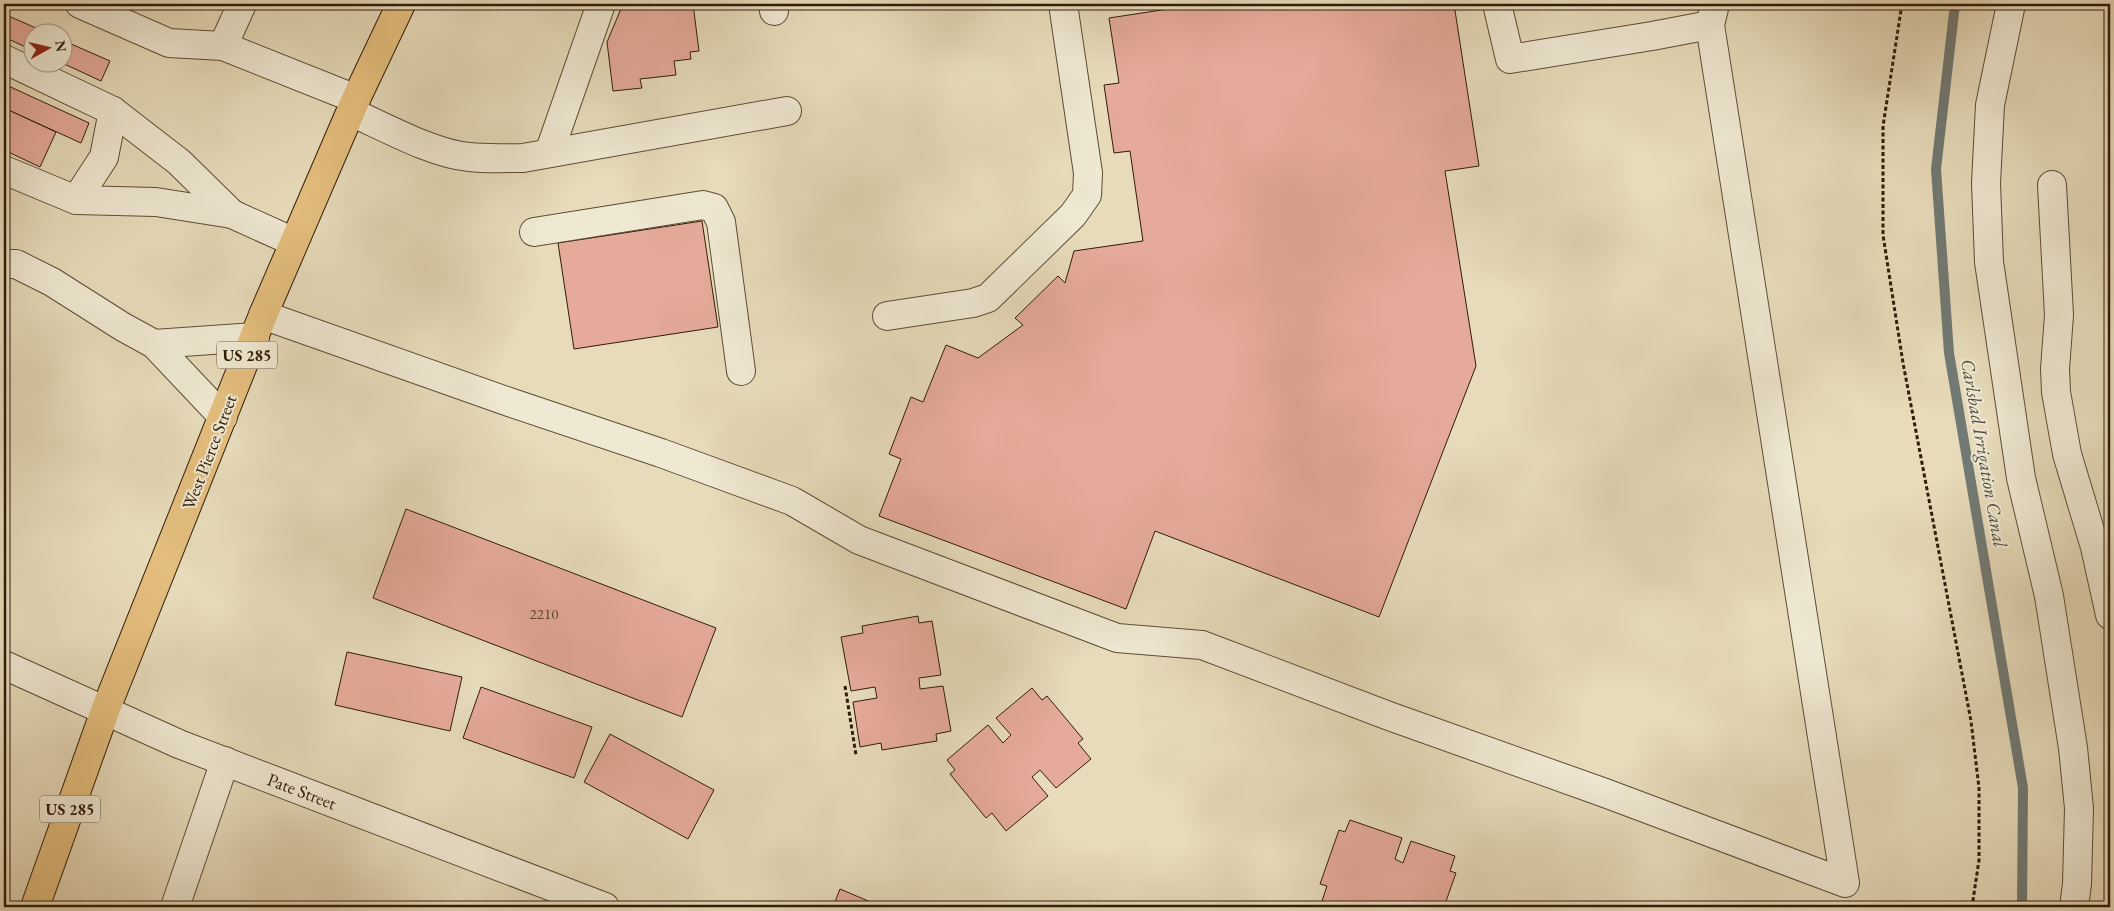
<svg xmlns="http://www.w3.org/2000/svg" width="2114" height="911" font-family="'EB Garamond',serif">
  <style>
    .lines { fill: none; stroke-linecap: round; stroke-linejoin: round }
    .stream { stroke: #717a74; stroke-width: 10 }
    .building { fill: #e5aa99; stroke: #301c09 }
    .minor-casing { stroke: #5e4c35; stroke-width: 30 }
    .highway-casing { stroke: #301c09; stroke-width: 30 }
    .path { stroke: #301c09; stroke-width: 3; stroke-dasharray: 4 2.5; stroke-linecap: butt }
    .minor { stroke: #efe8d2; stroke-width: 28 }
    .highway { stroke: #e4be7d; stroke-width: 28 }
    .labels { text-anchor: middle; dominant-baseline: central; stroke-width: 4; stroke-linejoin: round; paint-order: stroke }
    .number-label { font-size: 15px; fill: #5d402d }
    .shield { fill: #efe8d2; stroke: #695945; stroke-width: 1 }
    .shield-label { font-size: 16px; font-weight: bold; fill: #301c09 }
    .street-label { font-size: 18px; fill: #301c09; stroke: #efe8d2 }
    .water-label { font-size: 19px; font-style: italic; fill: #514b3f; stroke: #efe8d2 }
  </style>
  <rect width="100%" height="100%" fill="#e7dbba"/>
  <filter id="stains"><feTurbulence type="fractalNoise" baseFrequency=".004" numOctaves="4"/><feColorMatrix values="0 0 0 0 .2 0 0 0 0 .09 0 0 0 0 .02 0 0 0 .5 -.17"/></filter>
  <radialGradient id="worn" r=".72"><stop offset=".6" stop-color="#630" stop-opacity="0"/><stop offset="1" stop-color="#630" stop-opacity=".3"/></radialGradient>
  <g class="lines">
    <!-- stream -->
    <path class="stream" d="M1955,4L1936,169L1949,353L2023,788L2022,907"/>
  </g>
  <!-- building -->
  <g class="building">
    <path d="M623,4H693L699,51L690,52L691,59L674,61L676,75L640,79L642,88L613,91L607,42Z"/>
    <path d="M1201,4H1454L1479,166L1445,171L1476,366L1379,617L1155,531L1126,609L879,516L901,459L889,454L911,397L923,402L946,345L978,358L1023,325L1015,318L1058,276L1065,283L1074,251L1143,241L1130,151L1114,153L1104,85L1119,83L1109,18Z"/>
    <path d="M4,14L45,32H32V50L4,37Z"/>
    <path d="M62,40L110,61L101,81L60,62H62Z"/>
    <path d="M4,84L89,123L81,143L4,108Z"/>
    <path d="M4,108L56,132L40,167L4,150Z"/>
    <path d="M702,221L718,327L574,349L558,243Z"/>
    <path d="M406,509L716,628L682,717L373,598Z"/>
    <path d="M918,616L919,623L932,621L941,675L919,678L920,689L943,686L951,731L936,734L937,741L882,750L881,743L860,747L853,702L877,698L875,687L851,691L841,637L863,633L862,626Z"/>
    <path d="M347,652L462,677L450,731L335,705Z"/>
    <path d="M481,687L592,727L574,778L463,738Z"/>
    <path d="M1032,688L1042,700L1047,696L1083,739L1078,743L1091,759L1056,788L1040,770L1032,777L1048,796L1006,831L992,813L986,818L950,774L955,770L947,760L988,725L1003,743L1011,735L996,718Z"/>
    <path d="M610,734L714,790L688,839L584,782Z"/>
    <path d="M1350,820L1402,838L1395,859L1403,863L1411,841L1455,856L1450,871L1456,873L1444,907H1389V905L1379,902L1377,907H1320L1327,886L1320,884L1339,830L1345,832Z"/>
    <path d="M840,889L880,906L833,907Z"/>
  </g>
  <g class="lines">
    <!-- minor casing -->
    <g class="minor-casing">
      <g id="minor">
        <path d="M80,4L169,43L223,46L356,99"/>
        <path d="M773,4L774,11"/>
        <path d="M1497,4L1510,59L1652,36L1710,25"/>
        <path d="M2011,4L1990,105L1986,183L1989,262L2021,478L2049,596L2073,748L2079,808L2077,884L2074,907"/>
        <path d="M223,46L242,4"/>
        <path d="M4,59L113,111L179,162L232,214"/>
        <path d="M351,112C385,127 433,154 469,157C487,159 505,158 523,158L787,111"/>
        <path d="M549,153L601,4"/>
        <path d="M4,170L76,200L156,202L232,214L294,242"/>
        <path d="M2052,185L2059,315L2055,369L2056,392L2067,454L2095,547L2110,615"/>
        <path d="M76,200L104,157L113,111"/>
        <path d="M534,232L703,205L714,208L721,222L741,371"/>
        <path d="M4,264H16L52,282L123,327L154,344L223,417"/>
        <path d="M263,315L512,403L661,453L792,501L859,540L1117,638L1202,645L1389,716L1605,793L1845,883L1710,25L1715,4"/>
        <path d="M887,316L973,303L988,298L1073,215L1087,195L1088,173L1063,4"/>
        <path d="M154,344L255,337"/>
        <path d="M4,665L179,744L605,907"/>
        <path d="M175,907L225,761"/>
      </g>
    </g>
    <!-- highway casing -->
    <g class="highway-casing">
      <path id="highway" d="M35,907L105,711L263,315L356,99L401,4"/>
    </g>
    <!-- path -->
    <g class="path">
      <path d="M1902,4L1883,126V235L1903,363L1971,721L1979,788V860L1972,907"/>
      <path d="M845,686L856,755"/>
    </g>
    <!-- minor -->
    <use href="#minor" class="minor"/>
    <!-- highway -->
    <use href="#highway" class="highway"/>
  </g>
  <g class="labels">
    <!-- number labels -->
    <g class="number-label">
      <text x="544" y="613">2210</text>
    </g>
    <!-- shield labels -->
    <g class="shield">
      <rect x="217" y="341.5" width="60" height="27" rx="4"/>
      <rect x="40" y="795.5" width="60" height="27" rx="4"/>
    </g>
    <g class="shield-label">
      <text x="247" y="355">US 285</text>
      <text x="70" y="809">US 285</text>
    </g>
    <!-- street labels -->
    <g class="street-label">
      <text transform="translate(209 452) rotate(-69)">West Pierce Street</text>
      <text transform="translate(302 791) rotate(21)">Pate Street</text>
    </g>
    <!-- water labels -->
    <g class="water-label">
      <text transform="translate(1984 453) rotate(80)">Carlsbad Irrigation Canal</text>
    </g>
  </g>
  <!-- margin -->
  <rect width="2114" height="911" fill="none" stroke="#e7dbba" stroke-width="20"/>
  <rect x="5" y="5" width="2104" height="901" fill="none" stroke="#301c09" stroke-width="2.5"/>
  <rect x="10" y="10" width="2094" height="891" fill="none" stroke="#301c09"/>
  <!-- north arrow -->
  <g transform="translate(48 48) rotate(82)"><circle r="24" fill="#efe8d2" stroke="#a39682"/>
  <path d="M0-4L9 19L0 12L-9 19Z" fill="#8f2418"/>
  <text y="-8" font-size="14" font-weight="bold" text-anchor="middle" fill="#301c09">N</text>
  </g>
  <rect width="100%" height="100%" filter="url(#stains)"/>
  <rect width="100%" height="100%" fill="url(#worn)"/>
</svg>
